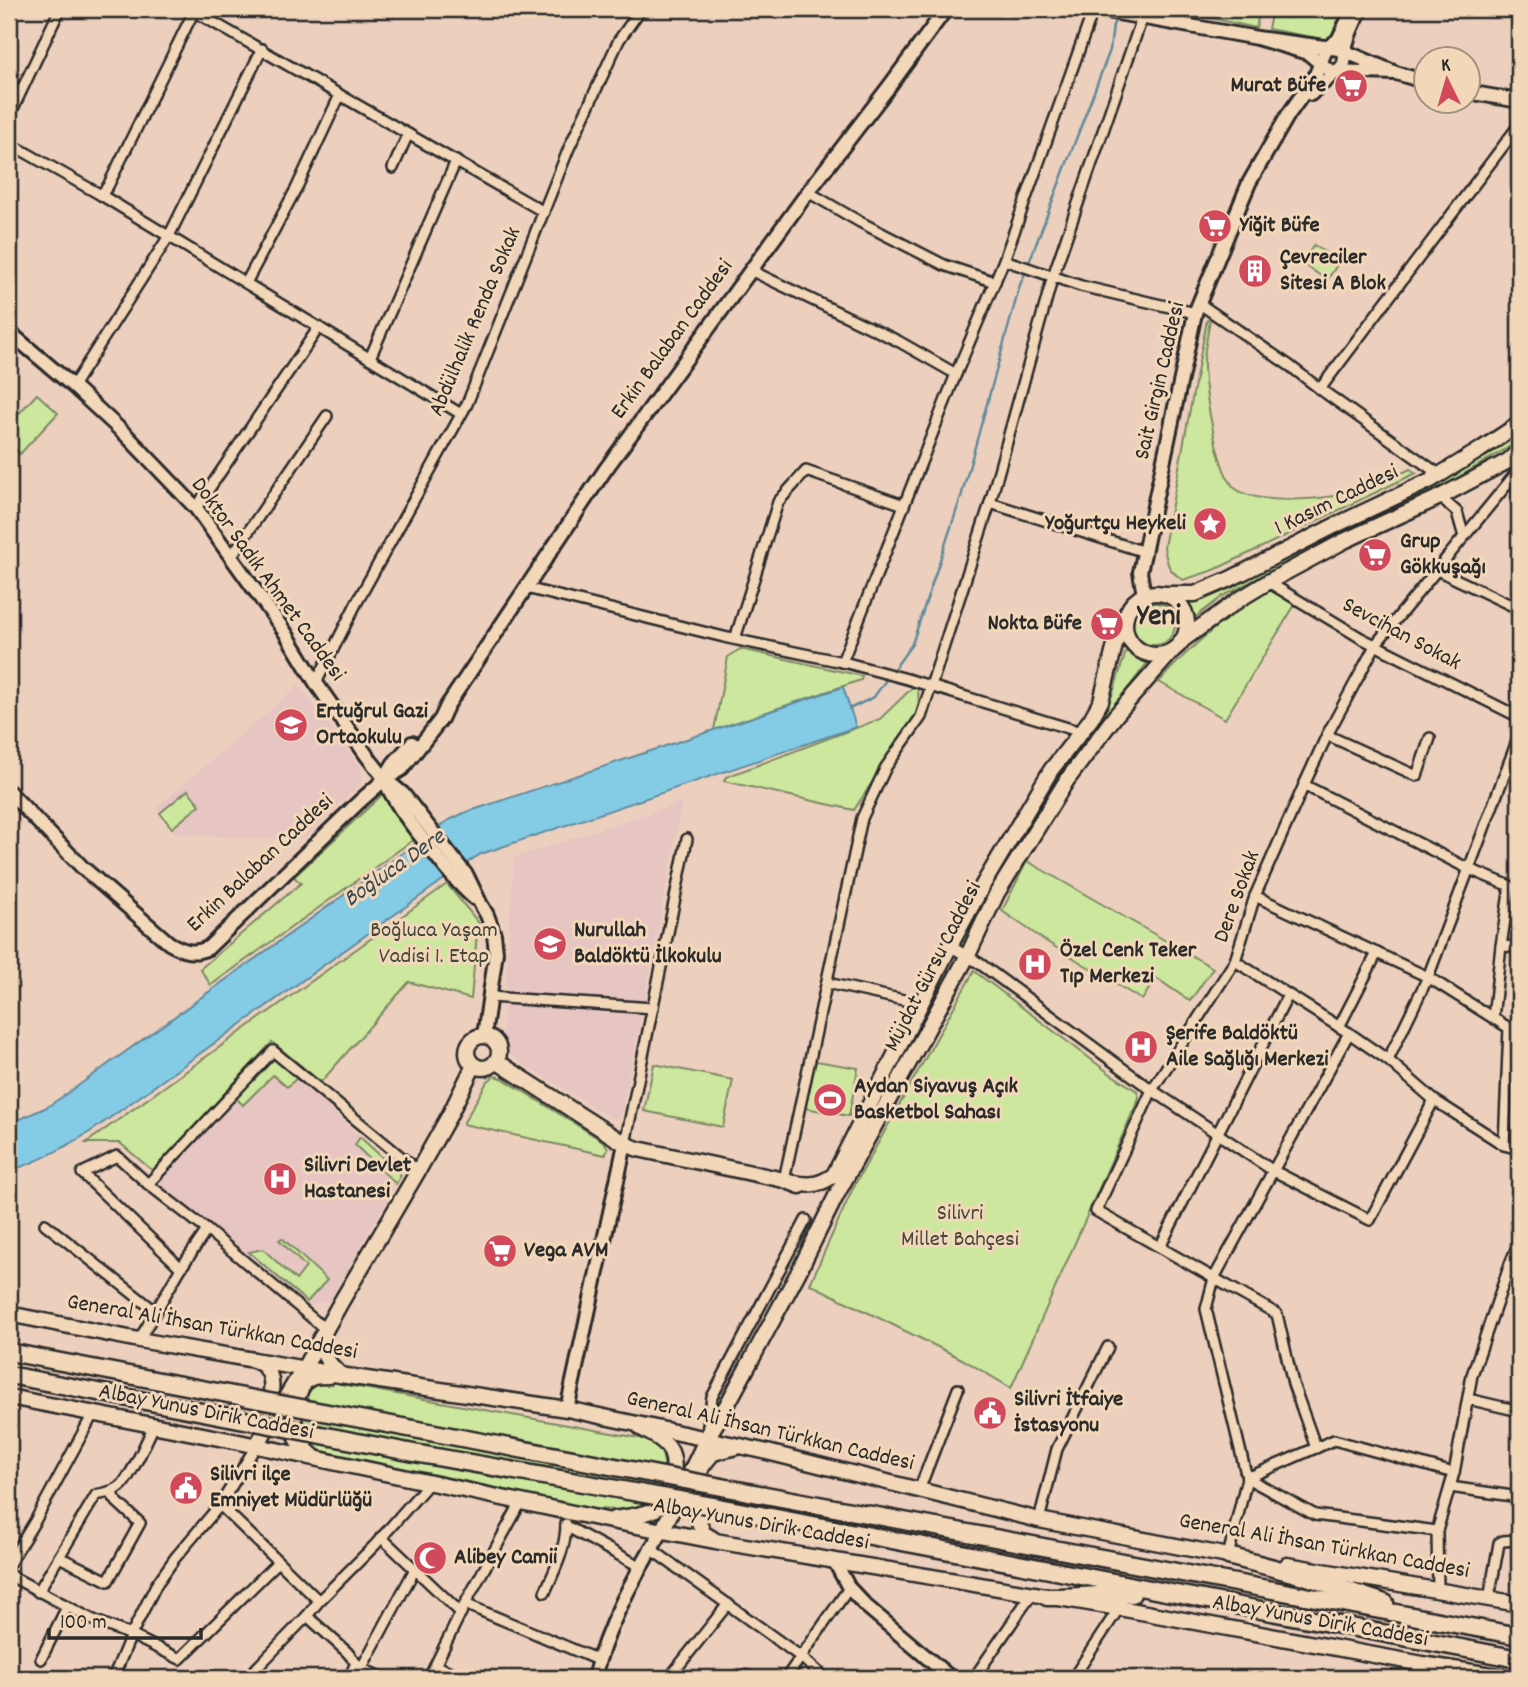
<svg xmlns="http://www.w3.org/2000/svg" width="1528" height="1687" font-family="Dekko,sans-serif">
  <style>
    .built { fill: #e7c5c3 }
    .green { fill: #cee79e; stroke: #7c8964; stroke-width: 2 }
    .water { fill: #84cbe6; stroke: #608b9b; stroke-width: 2 }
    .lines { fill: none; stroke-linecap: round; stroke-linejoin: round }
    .stream { stroke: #608b9b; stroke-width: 2.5 }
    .street-casing { stroke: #2b2b2b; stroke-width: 14 }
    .secondary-casing { stroke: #2b2b2b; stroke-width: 18 }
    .primary-casing { stroke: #2b2b2b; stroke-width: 19 }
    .highway-casing { stroke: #2b2b2b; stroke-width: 21 }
    .street { stroke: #f2d7b9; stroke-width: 9 }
    .secondary { stroke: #f2d7b9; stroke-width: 12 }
    .primary { stroke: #f2d7b9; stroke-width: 14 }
    .highway { stroke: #f2d7b9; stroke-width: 16 }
    .highway-bridge-casing { stroke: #2b2b2b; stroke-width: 21; stroke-linecap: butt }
    .highway-bridge { stroke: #f2d7b9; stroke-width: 16 }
    .labels { text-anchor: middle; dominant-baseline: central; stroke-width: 6; stroke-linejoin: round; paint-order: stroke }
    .poi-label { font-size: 23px; font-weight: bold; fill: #2b2b2b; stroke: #f2d7b9; text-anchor: start }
    .street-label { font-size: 23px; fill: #2b2b2b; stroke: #f2d7b9 }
    .park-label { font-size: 23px; fill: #43473c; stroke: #f2d7b9 }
    .water-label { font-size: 24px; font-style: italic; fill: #3d4b50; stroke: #f2d7b9 }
    .district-label { font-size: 30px; font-weight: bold; fill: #2b2b2b; stroke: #f2d7b9 }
  </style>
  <rect width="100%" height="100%" fill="#edcfbe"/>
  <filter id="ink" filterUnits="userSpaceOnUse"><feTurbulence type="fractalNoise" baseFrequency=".0143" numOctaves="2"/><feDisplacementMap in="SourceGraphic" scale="14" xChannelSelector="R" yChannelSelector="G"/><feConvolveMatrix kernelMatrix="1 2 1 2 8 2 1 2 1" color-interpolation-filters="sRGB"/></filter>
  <g filter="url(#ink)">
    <!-- built -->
    <g class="built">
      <path d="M299,685L360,766L363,773L362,782L304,839L295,841L175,833L156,808Z"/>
      <path d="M682,802L644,1003L505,994L514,858Z"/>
      <path d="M511,1004L639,1013L641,1018L620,1118L615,1119L596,1109L508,1054L504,1049L502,1042L505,1005Z"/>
      <path d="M275,1057L401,1175L331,1299L309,1307L156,1183Z"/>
    </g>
    <!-- green -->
    <g class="green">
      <path d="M1184,9H1235L1259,13L1256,28L1183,12Z"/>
      <path d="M1291,9H1343L1332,35L1328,40L1268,29L1271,15L1289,18Z"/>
      <path d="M1314,245L1339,262L1327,280L1302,263Z"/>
      <path d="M1210,319C1208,335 1203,352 1204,367C1205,391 1217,475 1236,489C1259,506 1323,499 1351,493C1372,488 1391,478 1410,469L1416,473L1214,570L1183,580C1167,569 1168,566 1164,547L1207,320Z"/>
      <path d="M37,394L58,413L20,454L9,443V424Z"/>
      <path d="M1519,431V440L1517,442L1427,496L1334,538L1223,596L1193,619L1187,602L1218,592L1263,569L1382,513L1423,491Z"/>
      <path d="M1272,588L1296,603L1225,719L1159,682C1194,642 1227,616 1272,588Z"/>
      <circle cx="1154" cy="624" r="21"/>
      <path d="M1127,648L1135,654L1150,659L1111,711L996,884L979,913L965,942L962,941L974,913L1045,795L1107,707L1114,690Z"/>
      <path d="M740,649L862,676L861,680L714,730L728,657Z"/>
      <path d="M912,688L918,689L919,710L854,810L724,781L726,777L880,719Z"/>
      <path d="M188,790L200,805L172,828L160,813Z"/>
      <path d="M384,793L413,840L211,985L200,969L301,883L294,877Z"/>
      <path d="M1027,861L1213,968L1190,1001L1156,978L1142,1000L1044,940L1002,911Z"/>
      <path d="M447,884L478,922L471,999L409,982L321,1082L272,1042L153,1171L120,1143H86Z"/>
      <path d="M974,971L1109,1073L1137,1091L1139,1098L1011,1388L962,1359L810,1284L853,1188Z"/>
      <path d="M274,1057L297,1078L287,1087L273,1075L243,1105L236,1098Z"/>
      <path d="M816,1061L858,1068L849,1116L805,1108Z"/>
      <path d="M654,1064L733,1080L723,1127L644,1111Z"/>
      <path d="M494,1076L502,1078L604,1142L608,1148L605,1155L463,1124L487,1082Z"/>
      <path d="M360,1137L401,1175L396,1184L355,1145Z"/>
      <path d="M282,1238L327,1280L307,1302L249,1252L263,1249L296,1280L306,1267L279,1240Z"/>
      <path d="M330,1382L650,1440C652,1442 656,1445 658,1447C668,1460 666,1494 651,1503C636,1512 608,1509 591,1509L320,1453C314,1448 306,1443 304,1436C298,1422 303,1392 318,1383C319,1383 329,1382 330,1382Z"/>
    </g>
    <!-- water -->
    <path class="water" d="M843,687L856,727L481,854L471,860L93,1130C66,1147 39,1162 9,1171V1124L47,1107L68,1093L447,821L464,813Z"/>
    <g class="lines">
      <!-- stream -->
      <g class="stream">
        <path d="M1028,265L1110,50L1113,25L1117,18"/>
        <path d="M892,672L912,644L961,497L1020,285L1026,271"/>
        <path d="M849,709L874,697L888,677"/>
      </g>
      <!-- street casing -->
      <g class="street-casing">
        <g id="street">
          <path d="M190,9L544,212"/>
          <path d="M9,117L60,9"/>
          <path d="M9,143L101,195L461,414"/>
          <path d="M393,168L408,134"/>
          <path d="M808,192L860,222L944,265L995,282"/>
          <path d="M101,195L108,186L194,11"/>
          <path d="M1004,260L1081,286L1195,313"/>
          <path d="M750,270L898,341L956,374"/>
          <path d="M246,283L297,187L340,95"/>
          <path d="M1200,304L1290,366L1320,389L1440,475"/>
          <path d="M370,358L456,161"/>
          <path d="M73,386L169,236L262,49"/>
          <path d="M1320,389L1519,125"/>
          <path d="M1440,497L1457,512L1464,537"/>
          <path d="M990,503L1145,552"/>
          <path d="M196,508L319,327"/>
          <path d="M231,557L327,416"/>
          <path d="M1437,570L1519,609"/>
          <path d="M1268,582L1361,638L1519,717"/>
          <path d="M526,588L728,638L847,663L907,679L1081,732"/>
          <path d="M735,639L778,502L806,471L904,505"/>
          <path d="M842,662L956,374L1004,260L1089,22L1091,9"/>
          <path d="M316,683L357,602L467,404L569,148L619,40L641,9"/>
          <path d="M1327,735L1417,776L1430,738"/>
          <path d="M1304,785L1469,869L1510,886L1501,946L1493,1018"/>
          <path d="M1255,896L1428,977L1509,1028L1519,1029"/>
          <path d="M950,946L979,963L1152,1090L1272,1170L1370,1220L1434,1100"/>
          <path d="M1501,946L1519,947"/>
          <path d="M1235,961L1349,1033L1388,1060L1434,1100L1504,1145L1519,1149"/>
          <path d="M827,983L922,1004"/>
          <path d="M490,997L653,1008"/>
          <path d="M1339,1027L1377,953"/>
          <path d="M1388,1060L1428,977L1519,736"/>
          <path d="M625,1144L687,839"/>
          <path d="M1504,1145L1509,1028"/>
          <path d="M784,1180L862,818L886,767L921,717L990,503L1053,276L1142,18"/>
          <path d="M148,1184L273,1051L418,1171"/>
          <path d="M45,1224L155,1311"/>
          <path d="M1160,1247L1288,995"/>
          <path d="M181,1268L82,1173L117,1156L148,1184L207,1230L325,1329"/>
          <path d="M139,1340L181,1268L207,1230"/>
          <path d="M1468,1399L1519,1411"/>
          <path d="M707,1433L712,1397L806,1220"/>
          <path d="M1316,1448L1293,1384L1277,1314L1096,1211L1152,1090L1235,961L1255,896L1304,785L1327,735L1376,644L1518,471L1519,467"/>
          <path d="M1247,1478L1334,1440L1454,1473"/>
          <path d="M1247,1478L1315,1515L1437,1531"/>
          <path d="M1450,1487L1519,1497"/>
          <path d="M919,1490L958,1389"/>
          <path d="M220,1505L319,1601"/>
          <path d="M1039,1520L1057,1449L1108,1347"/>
          <path d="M566,1526L641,1567"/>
          <path d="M381,1537L461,1613"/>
          <path d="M651,1549L801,1657L825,1678"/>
          <path d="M1228,1556L1247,1478L1206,1309L1214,1278L1349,1033"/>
          <path d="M59,1557L108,1581L140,1523L117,1502L110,1492"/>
          <path d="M9,1564L35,1521L93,1414"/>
          <path d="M9,1575L91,1619L131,1635L180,1659L278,1562"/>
          <path d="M1438,1589L1437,1531L1454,1473L1472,1375L1510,1264L1519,1242"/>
          <path d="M38,1592L96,1495C105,1493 115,1492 122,1485C135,1470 145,1443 154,1426"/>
          <path d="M545,1592C555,1570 566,1548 566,1524"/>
          <path d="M1489,1599L1499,1543L1503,1541L1517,1540"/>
          <path d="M465,1604L598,1660"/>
          <path d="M307,1616L347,1652L361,1669L385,1678"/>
          <path d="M41,1659L67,1607"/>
          <path d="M1428,1665L1434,1678"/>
          <path d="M436,1666L465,1678"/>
          <path d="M361,1669L415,1569"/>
          <path d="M113,1678L131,1635L156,1585L175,1558L220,1505L256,1446"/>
          <path d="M247,1678L307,1616L319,1601L375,1545L429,1483"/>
          <path d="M349,1678L356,1663"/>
          <path d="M429,1678L465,1604L521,1502"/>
          <path d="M669,1678L728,1604"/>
          <path d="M738,1678L740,1675L748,1676L752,1678"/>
          <path d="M786,1678L849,1588"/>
          <path d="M974,1678L1031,1595"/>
          <path d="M1073,1678L1119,1608"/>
        </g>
      </g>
      <!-- secondary casing -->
      <g class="secondary-casing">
        <g id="secondary">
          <path d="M1095,9L1257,38"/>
          <path d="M1396,73L1330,71L1308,53L1257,38L1339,49L1396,73L1426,82"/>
          <path d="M1468,92L1519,101"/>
          <path d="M1311,94C1319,84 1341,71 1344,63C1346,56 1344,58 1345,52C1346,37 1355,22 1361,9"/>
          <path d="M9,332L73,386L127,436L196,508L285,632L316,683L367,756L385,779L403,794L467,876L480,903L487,915L494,934L496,952L484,1036"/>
          <path d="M1144,595L1140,572L1195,313L1249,183L1288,115L1315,77L1324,54L1328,47L1338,40L1353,9"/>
          <path d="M386,776L394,763L412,743"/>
          <path d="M386,783C397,807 413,827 430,848C444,866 457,883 474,898"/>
          <path d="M9,792L82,867L169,943C183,951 193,955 208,948L359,802L385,779L402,769L441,719L447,706L605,470L808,192L888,88L946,9"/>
          <path d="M567,1409L625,1144"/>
          <path d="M835,1562L849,1588L866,1606L951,1678"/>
          <path d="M594,1678C606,1627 634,1576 662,1531"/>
        </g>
      </g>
      <!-- primary casing -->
      <g class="primary-casing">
        <g id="primary">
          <circle cx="1156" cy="624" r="31"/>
          <path d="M1165,594H1195L1230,579L1336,525L1431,480L1480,450L1519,424"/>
          <path d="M1181,641L1240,599L1268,582L1344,541L1440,497L1508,461L1519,451"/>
          <circle cx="483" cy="1052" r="16"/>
          <path d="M496,1061L625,1144L638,1149L784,1180L800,1186"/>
          <path d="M794,1183C811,1186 820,1185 834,1175L950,946L984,883L1051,770L1091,719L1101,701L1116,641L1126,616"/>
          <path d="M9,1314L139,1340L340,1375L567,1409L763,1451L1039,1520L1239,1558"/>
          <path d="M324,1334C320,1352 326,1362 340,1374"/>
          <path d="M254,1360C257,1362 261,1363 264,1366C276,1377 271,1398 266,1411"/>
          <path d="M9,1397L234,1441L606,1520L715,1541L1119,1608L1428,1665L1510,1678"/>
          <path d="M256,1446L304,1368L341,1302L418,1171L449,1116L474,1065"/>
          <path d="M314,1457C309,1452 302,1447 298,1440C290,1426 295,1385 311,1378C316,1376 324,1376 329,1376"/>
          <path d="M614,1519C626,1517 641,1515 652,1511C670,1503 678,1469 671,1452C666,1440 651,1434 641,1428"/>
          <path d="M662,1531L707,1438L726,1407L798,1273L836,1196L968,955L997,893L1067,780L1116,715L1174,649"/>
          <path d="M713,1539L703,1533L695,1511L693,1496L698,1477L703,1465L713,1453L740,1446"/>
          <path d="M1287,1565L1519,1604"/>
        </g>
      </g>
      <!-- highway casing -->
      <g class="highway-casing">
        <g id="highway">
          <path d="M9,1352L259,1400"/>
          <path d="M9,1375L255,1422"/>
          <path d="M722,1487L1519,1636"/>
          <path d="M718,1507L1519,1659"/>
          <path d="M1228,1556L1304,1576L1385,1603"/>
          <path d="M1047,1597C1076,1597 1104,1594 1132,1594"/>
        </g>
      </g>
      <!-- street -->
      <use href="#street" class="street"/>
      <!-- secondary -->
      <use href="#secondary" class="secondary"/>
      <!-- primary -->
      <use href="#primary" class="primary"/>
      <!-- highway -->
      <use href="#highway" class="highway"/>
      <!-- highway-bridge casing -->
      <g class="highway-bridge-casing">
        <g id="highway-bridge">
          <path d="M259,1400L722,1487"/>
          <path d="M255,1422L414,1453L718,1507"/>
        </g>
      </g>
      <!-- highway-bridge -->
      <use href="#highway-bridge" class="highway-bridge"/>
    </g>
  </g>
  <!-- icons -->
  <defs>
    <g id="supermarket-disc" transform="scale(1.75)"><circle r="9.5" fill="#d1495b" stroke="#f2d7b9"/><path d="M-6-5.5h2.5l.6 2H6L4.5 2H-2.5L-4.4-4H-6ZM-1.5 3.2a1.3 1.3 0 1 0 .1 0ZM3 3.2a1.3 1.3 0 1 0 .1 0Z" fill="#fff"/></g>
    <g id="building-disc" transform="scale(1.75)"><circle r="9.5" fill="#d1495b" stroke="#f2d7b9"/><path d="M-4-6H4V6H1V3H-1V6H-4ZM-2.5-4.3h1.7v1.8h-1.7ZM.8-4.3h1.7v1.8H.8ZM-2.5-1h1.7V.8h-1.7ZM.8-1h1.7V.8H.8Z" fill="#fff"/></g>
    <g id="sight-disc" transform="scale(1.75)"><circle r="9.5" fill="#d1495b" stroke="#f2d7b9"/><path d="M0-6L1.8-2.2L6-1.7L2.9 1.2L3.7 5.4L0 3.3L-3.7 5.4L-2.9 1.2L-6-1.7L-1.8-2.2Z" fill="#fff"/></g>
    <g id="school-disc" transform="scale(1.75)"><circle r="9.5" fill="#d1495b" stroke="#f2d7b9"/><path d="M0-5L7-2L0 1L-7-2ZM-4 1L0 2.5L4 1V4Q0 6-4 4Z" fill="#fff"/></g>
    <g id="hospital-disc" transform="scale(1.75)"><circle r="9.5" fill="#d1495b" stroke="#f2d7b9"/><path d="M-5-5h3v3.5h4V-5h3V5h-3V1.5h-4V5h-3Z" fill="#fff"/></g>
    <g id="stadium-disc" transform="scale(1.75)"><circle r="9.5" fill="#d1495b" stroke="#f2d7b9"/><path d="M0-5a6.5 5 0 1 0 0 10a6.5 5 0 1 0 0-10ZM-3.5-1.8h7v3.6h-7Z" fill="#fff"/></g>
    <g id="civic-disc" transform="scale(1.75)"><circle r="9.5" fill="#d1495b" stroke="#f2d7b9"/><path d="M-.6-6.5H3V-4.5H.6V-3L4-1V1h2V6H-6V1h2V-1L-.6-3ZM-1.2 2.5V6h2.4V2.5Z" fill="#fff"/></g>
    <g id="mosque-disc" transform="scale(1.75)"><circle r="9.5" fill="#d1495b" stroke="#f2d7b9"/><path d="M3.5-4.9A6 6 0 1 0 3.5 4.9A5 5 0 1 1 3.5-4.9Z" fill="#fff"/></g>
  </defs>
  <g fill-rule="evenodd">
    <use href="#supermarket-disc" x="1351" y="86"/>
    <use href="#supermarket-disc" x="1215" y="226"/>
    <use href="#building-disc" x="1255" y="271"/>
    <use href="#sight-disc" x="1210" y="524"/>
    <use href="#supermarket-disc" x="1375" y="555"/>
    <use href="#supermarket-disc" x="1107" y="624"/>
    <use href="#school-disc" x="291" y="725"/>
    <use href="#school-disc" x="550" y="944"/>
    <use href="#hospital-disc" x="1035" y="964"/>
    <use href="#hospital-disc" x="1141" y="1047"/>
    <use href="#stadium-disc" x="830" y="1100"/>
    <use href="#hospital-disc" x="280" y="1179"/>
    <use href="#supermarket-disc" x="500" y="1251"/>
    <use href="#civic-disc" x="990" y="1413"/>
    <use href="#civic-disc" x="186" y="1488"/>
    <use href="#mosque-disc" x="430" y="1558"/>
  </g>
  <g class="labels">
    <!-- poi labels -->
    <g class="poi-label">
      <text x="1326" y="86" text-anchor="end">Murat Büfe</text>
      <text x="1240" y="226">Yiğit Büfe</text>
      <text x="1280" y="258">Çevreciler<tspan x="1280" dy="26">Sitesi A Blok</tspan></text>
      <text x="1186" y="524" text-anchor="end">Yoğurtçu Heykeli</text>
      <text x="1400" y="542">Grup<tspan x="1400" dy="26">Gökkuşağı</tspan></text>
      <text x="1082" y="624" text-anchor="end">Nokta Büfe</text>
      <text x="316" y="712">Ertuğrul Gazi<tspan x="316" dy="26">Ortaokulu</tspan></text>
      <text x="574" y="931">Nurullah<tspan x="574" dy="26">Baldöktü İlkokulu</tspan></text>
      <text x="1060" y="951">Özel Cenk Teker<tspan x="1060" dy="26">Tıp Merkezi</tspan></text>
      <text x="1166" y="1034">Şerife Baldöktü<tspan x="1166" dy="26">Aile Sağlığı Merkezi</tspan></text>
      <text x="854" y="1087">Aydan Siyavuş Açık<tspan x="854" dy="26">Basketbol Sahası</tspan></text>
      <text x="304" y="1166">Silivri Devlet<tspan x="304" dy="26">Hastanesi</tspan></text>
      <text x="524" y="1251">Vega AVM</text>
      <text x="1014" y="1400">Silivri İtfaiye<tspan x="1014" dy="26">İstasyonu</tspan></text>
      <text x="210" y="1475">Silivri ilçe<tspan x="210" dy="26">Emniyet Müdürlüğü</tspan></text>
      <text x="454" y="1558">Alibey Camii</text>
    </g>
    <!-- street labels -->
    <g class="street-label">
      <text transform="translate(476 322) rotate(-67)">Abdülhalik Renda Sokak</text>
      <text transform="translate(673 340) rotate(-54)">Erkin Balaban Caddesi</text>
      <text transform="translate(1161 381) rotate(-77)">Sait Girgin Caddesi</text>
      <text transform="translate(1337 501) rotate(-26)">1 Kasım Caddesi</text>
      <text transform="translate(267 580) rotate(54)">Doktor Sadık Ahmet Caddesi</text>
      <text transform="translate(1401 635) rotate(28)">Sevcihan Sokak</text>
      <text transform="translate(261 864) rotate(-43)">Erkin Balaban Caddesi</text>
      <text transform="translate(1238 897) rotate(-70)">Dere Sokak</text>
      <text transform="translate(934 967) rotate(-63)">Müjdat Gürsu Caddesi</text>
      <text transform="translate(212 1328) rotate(10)">General Ali İhsan Türkkan Caddesi</text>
      <text transform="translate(206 1413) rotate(11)">Albay Yunus Dirik Caddesi</text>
      <text transform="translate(770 1432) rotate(13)">General Ali İhsan Türkkan Caddesi</text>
      <text transform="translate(761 1525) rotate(10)">Albay Yunus Dirik Caddesi</text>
      <text transform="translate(1324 1547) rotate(10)">General Ali İhsan Türkkan Caddesi</text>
      <text transform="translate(1320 1622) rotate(10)">Albay Yunus Dirik Caddesi</text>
    </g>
    <!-- park labels -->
    <g class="park-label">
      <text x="434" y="931">Boğluca Yaşam<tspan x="434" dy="26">Vadisi 1. Etap</tspan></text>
      <text x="960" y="1214">Silivri<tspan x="960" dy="26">Millet Bahçesi</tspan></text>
    </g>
    <!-- water labels -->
    <g class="water-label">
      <text transform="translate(395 869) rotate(-35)">Boğluca Dere</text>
    </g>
    <!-- district labels -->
    <g class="district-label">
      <text x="1159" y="618">Yeni</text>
    </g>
  </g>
  <!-- margin -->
  <rect width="1528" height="1687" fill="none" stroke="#f2d7b9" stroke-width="35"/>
  <rect x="18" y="18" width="1493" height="1652" fill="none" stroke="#2b2b2b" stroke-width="2.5" filter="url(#ink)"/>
  <!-- north arrow -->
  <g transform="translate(1447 80) rotate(355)"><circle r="33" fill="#f2d7b9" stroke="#a29280" stroke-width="2"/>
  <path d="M0-5L12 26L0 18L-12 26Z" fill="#d1495b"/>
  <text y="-10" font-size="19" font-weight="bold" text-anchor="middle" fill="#2b2b2b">K</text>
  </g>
  <!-- scale -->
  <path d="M49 1628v10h152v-10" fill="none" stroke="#2b2b2b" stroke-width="3.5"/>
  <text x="60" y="1628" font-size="21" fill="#2b2b2b" stroke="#f2d7b9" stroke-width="5" paint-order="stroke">100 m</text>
</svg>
